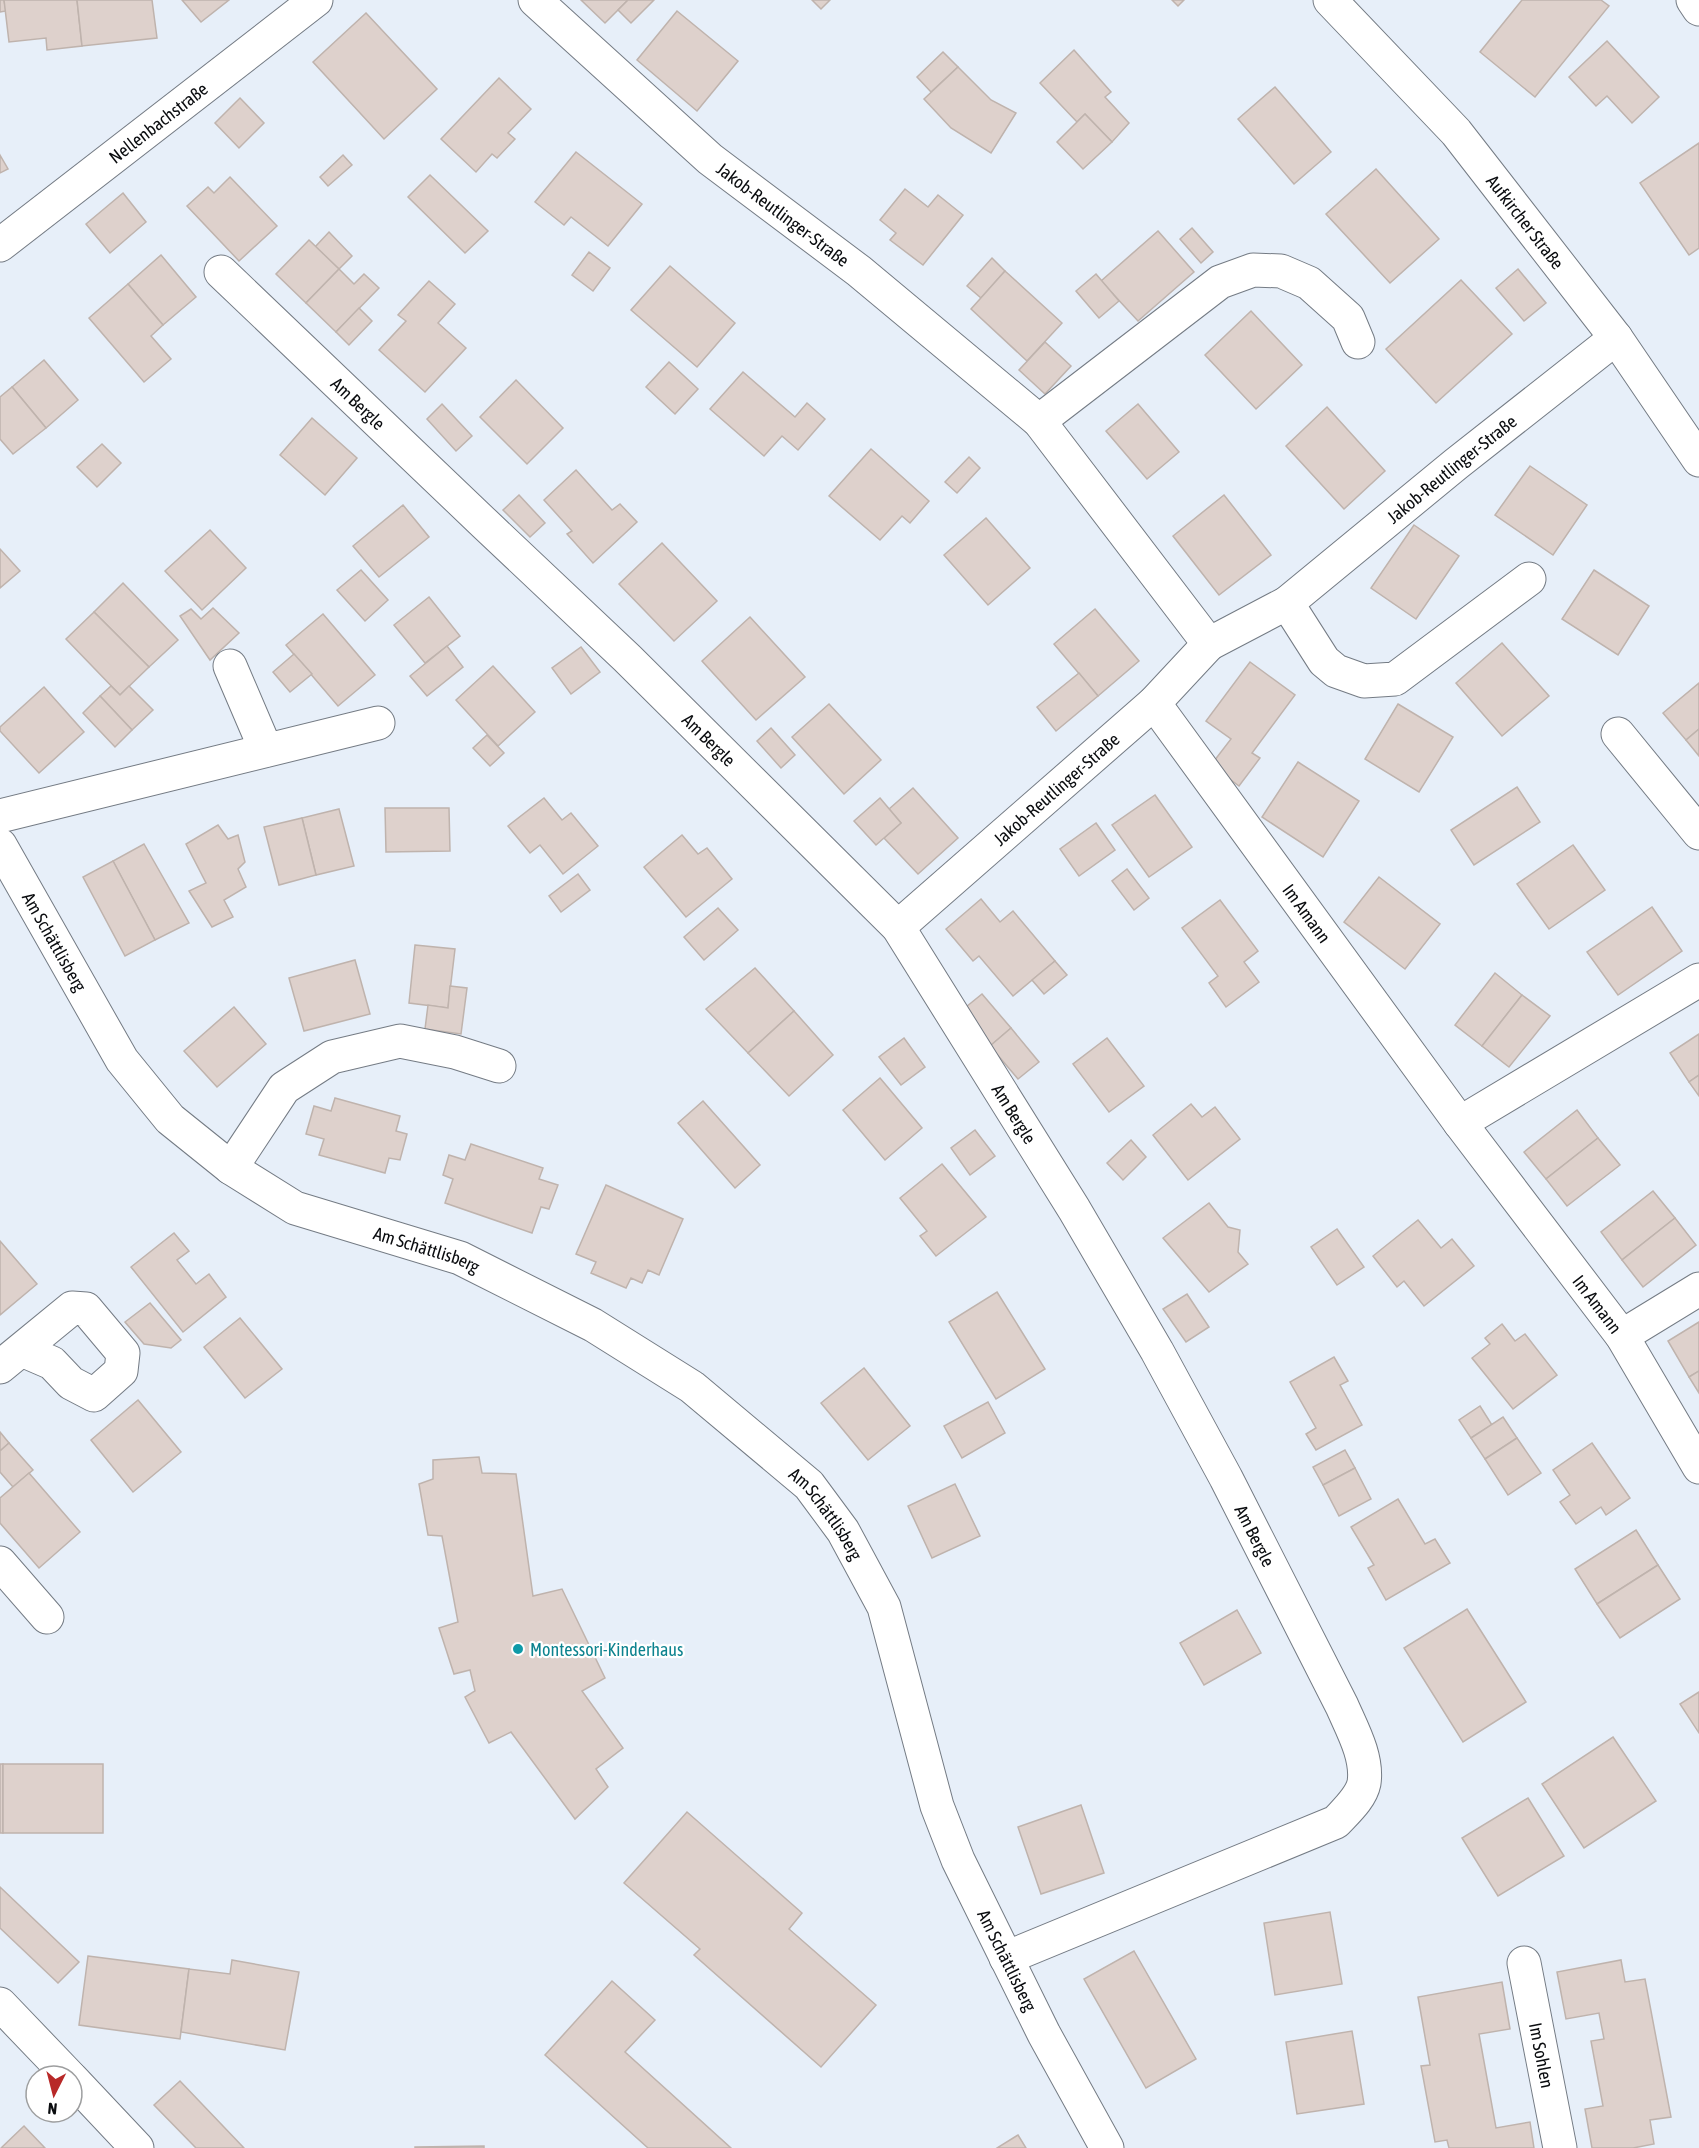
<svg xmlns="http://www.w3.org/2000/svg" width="1699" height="2148" font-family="'Asap Condensed',sans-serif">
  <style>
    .building { fill: #ded1cc; stroke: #bfb3ad; stroke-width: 1.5 }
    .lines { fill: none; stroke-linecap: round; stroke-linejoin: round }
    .minor-casing { stroke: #747b84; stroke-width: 35 }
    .minor { stroke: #fff; stroke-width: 33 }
    .culture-dot { fill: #0f9aa8; stroke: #fff; stroke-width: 2 }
    .labels { text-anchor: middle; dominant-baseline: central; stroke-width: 4.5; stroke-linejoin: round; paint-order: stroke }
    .street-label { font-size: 18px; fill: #0a0c0f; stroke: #fff }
    .culture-label { font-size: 18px; fill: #0d838f; stroke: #fff; text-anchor: start }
  </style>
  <rect width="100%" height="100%" fill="#e7eff9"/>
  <!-- building -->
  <g class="building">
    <path d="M0,0H4L6,11L0,12Z"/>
    <path d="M4,0H77L82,46L47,50L46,38L9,42Z"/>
    <path d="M77,0H152L157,38L82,46Z"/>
    <path d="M182,0H229L201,22Z"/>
    <path d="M581,0H628L605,23Z"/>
    <path d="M628,0H654L631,23L618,10Z"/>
    <path d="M812,0H830L821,9Z"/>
    <path d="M1172,0H1184L1178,6Z"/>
    <path d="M1522,0H1601L1609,6L1535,97L1480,52Z"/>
    <path d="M677,11L738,61L697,111L637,60Z"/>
    <path d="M366,13L437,89L384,139L313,62Z"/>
    <path d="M1607,41L1659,97L1632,123L1607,96L1596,106L1569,77Z"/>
    <path d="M1074,50L1111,92L1105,97L1129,123L1112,142L1085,114L1077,122L1040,83Z"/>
    <path d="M943,52L958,67L931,92L917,77Z"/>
    <path d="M958,67L991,100L1016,113L991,153L951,128L924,99Z"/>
    <path d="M499,78L531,109L508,133L515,139L497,158L492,154L476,172L441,139Z"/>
    <path d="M1275,87L1331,152L1294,184L1238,119Z"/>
    <path d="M240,98L264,123L239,148L215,123Z"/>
    <path d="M1085,114L1112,142L1083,169L1057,142Z"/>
    <path d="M1699,143V248L1689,255L1640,183Z"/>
    <path d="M576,152L642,204L608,246L571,217L564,225L535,202Z"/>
    <path d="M0,155L8,169L0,173Z"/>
    <path d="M343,155L352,165L328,186L320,177Z"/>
    <path d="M1376,169L1439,239L1390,283L1326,214Z"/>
    <path d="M430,175L488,231L465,253L408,197Z"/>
    <path d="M230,177L277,226L239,261L187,206L208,187L214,193Z"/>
    <path d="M905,189L928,207L938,195L963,215L923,265L890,240L896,233L880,220Z"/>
    <path d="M123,193L146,222L110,253L86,224Z"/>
    <path d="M1192,228L1213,252L1201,263L1180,239Z"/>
    <path d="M1158,231L1194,272L1138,321L1101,281Z"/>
    <path d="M329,232L352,256L339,269L315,247Z"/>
    <path d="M309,240L339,269L306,303L276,274Z"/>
    <path d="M589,252L610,268L593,291L572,275Z"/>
    <path d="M161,255L196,297L163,325L128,284Z"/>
    <path d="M992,258L1005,271L981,298L967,286Z"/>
    <path d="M670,266L735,323L697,367L631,310Z"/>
    <path d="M339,269L354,284L364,274L379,288L336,332L306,303Z"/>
    <path d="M1518,269L1546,303L1524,321L1496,288Z"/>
    <path d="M1005,271L1062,323L1027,361L971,309Z"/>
    <path d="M1096,274L1119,301L1099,318L1076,291Z"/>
    <path d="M1461,280L1512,334L1436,403L1386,349Z"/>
    <path d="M429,281L455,304L438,323L466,348L425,392L379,350L406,321L398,315Z"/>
    <path d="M128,284L163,325L151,336L171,359L144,382L89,318Z"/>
    <path d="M359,308L372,321L349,345L336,332Z"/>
    <path d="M1251,311L1302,365L1256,409L1205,355Z"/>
    <path d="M1045,342L1071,366L1045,394L1019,370Z"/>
    <path d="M44,360L78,400L46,428L12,387Z"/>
    <path d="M669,362L698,389L675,414L646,387Z"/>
    <path d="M743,372L795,417L807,403L825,419L798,450L782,436L764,456L710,409Z"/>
    <path d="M516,380L563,428L527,464L480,417Z"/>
    <path d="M12,387L46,428L13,454L0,439V397Z"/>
    <path d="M442,404L472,436L456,451L427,419Z"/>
    <path d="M1138,404L1179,452L1147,479L1106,431Z"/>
    <path d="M1327,407L1385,471L1344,509L1286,446Z"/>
    <path d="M312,418L357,458L325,495L280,455Z"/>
    <path d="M102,444L121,463L97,487L77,467Z"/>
    <path d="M871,449L929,501L910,523L902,516L880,540L829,496Z"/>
    <path d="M969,457L980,468L957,493L945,482Z"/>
    <path d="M1530,466L1587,505L1553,555L1495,515Z"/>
    <path d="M576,470L612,510L620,504L637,522L593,563L567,534L572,531L544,500Z"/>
    <path d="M519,495L545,523L530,537L503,510Z"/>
    <path d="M1224,495L1271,555L1219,595L1173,536Z"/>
    <path d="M403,505L429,537L379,577L353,546Z"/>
    <path d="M986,518L1030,568L988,605L944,555Z"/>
    <path d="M1414,525L1459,556L1416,619L1371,588Z"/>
    <path d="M210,530L246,568L202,610L165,571Z"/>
    <path d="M662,543L717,601L674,641L619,584Z"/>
    <path d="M0,549L20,571L0,588Z"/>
    <path d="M361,570L388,600L365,621L337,590Z"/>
    <path d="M1594,570L1649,606L1618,655L1562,619Z"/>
    <path d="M123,583L178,640L149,667L94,612Z"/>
    <path d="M429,597L460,636L425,663L394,625Z"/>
    <path d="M213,608L239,633L210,660L180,616L191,609L201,619Z"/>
    <path d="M1095,609L1139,661L1098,696L1054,644Z"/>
    <path d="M94,612L149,667L120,695L66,639Z"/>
    <path d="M323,614L375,675L338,706L286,645Z"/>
    <path d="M750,617L805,677L756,720L702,661Z"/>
    <path d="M1502,643L1549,696L1502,736L1456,683Z"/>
    <path d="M447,646L463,667L427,696L410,676Z"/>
    <path d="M581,647L600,672L571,694L552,668Z"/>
    <path d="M294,654L312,674L290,692L273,672Z"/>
    <path d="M1250,662L1295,695L1252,753L1260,758L1239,786L1211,765L1231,739L1206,721Z"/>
    <path d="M493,666L535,712L498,746L456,700Z"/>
    <path d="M1079,673L1098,696L1056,731L1037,707Z"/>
    <path d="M1699,683V729L1686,740L1663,713Z"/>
    <path d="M111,686L120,695L129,686L153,710L132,730L100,696Z"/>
    <path d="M44,687L84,732L39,773L0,731V727Z"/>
    <path d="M100,696L132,730L115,747L83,713Z"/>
    <path d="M829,704L881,760L844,794L792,737Z"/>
    <path d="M1398,704L1453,737L1419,792L1365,759Z"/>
    <path d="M771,728L795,755L781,768L757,741Z"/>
    <path d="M1699,729V756L1686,740Z"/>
    <path d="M487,735L504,753L490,766L473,748Z"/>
    <path d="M1298,762L1359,801L1323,857L1262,817Z"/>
    <path d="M1517,787L1540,822L1474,865L1451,830Z"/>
    <path d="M913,788L958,838L918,874L884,838L901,823L889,809Z"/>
    <path d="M1155,795L1192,847L1149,877L1112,825Z"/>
    <path d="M544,798L562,820L571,813L598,846L563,874L540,845L530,853L508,826Z"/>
    <path d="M880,798L901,823L876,845L854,821Z"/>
    <path d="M385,808H449L450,851L386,852Z"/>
    <path d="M339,809L354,866L316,875L302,818Z"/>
    <path d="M302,818L316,875L279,885L264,827Z"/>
    <path d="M1096,823L1115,850L1079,876L1060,849Z"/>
    <path d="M218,825L228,839L238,835L245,862L238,869L246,887L224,900L233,917L212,927L189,891L206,883L186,844Z"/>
    <path d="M682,835L698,854L707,848L732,879L686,917L644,867Z"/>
    <path d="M144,844L189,923L155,940L113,861Z"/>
    <path d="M1573,845L1605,890L1549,929L1517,884Z"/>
    <path d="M113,861L155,940L125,956L83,877Z"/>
    <path d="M1127,869L1149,898L1134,910L1112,881Z"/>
    <path d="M578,874L590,890L561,912L549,896Z"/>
    <path d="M1379,877L1440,924L1405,969L1344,922Z"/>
    <path d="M981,899L1000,922L1013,911L1055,961L1013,996L979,956L973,961L946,929Z"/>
    <path d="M1220,900L1258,951L1244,962L1259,982L1226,1007L1209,983L1218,976L1182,928Z"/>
    <path d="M1652,907L1682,951L1618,995L1587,952Z"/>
    <path d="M718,908L738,930L704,960L684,937Z"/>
    <path d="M415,945L455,949L448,1008L409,1003Z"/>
    <path d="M355,960L370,1014L304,1031L289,978Z"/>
    <path d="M1055,961L1067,975L1044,994L1032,980Z"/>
    <path d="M755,968L794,1011L748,1053L706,1009Z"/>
    <path d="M1495,973L1522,995L1482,1046L1455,1025Z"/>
    <path d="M450,986L467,988L461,1034L425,1029L428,1005L448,1008Z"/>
    <path d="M982,994L1011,1028L990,1046L961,1011Z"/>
    <path d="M1522,995L1550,1016L1509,1067L1482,1046Z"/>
    <path d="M234,1007L266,1044L217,1087L184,1051Z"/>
    <path d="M794,1011L833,1055L789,1096L748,1053Z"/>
    <path d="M1011,1028L1039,1062L1018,1079L990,1046Z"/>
    <path d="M1699,1034V1075L1689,1082L1670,1053Z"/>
    <path d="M904,1038L925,1067L901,1085L879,1057Z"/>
    <path d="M1107,1038L1144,1086L1109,1112L1073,1064Z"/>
    <path d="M1699,1075V1096L1689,1082Z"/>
    <path d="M880,1078L922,1128L885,1160L843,1110Z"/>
    <path d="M335,1098L400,1116L396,1131L407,1134L400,1160L389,1158L385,1173L319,1155L324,1139L306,1134L314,1106L331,1111Z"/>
    <path d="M703,1101L760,1165L735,1188L678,1123Z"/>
    <path d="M1191,1104L1202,1117L1215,1107L1240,1139L1188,1180L1153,1135Z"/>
    <path d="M1577,1110L1598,1138L1546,1179L1524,1152Z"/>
    <path d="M975,1130L995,1156L970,1175L951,1148Z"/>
    <path d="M1598,1138L1620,1165L1567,1206L1546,1179Z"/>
    <path d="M1131,1140L1146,1157L1123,1180L1107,1163Z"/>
    <path d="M471,1144L543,1168L539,1179L558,1185L549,1209L541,1207L532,1233L445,1203L453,1179L443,1175L449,1155L465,1160Z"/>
    <path d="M942,1164L986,1217L936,1256L920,1236L927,1231L900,1198Z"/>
    <path d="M606,1185L683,1219L659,1275L648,1270L642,1283L631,1278L626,1288L591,1273L596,1262L576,1254Z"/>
    <path d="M1653,1191L1675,1218L1622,1260L1601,1232Z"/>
    <path d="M1209,1203L1228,1227L1240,1230L1238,1252L1248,1264L1209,1292L1163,1238Z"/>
    <path d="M1675,1218L1696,1245L1643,1287L1622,1260Z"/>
    <path d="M1418,1220L1441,1248L1452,1239L1474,1266L1424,1306L1404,1281L1397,1287L1373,1256Z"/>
    <path d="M1337,1229L1364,1267L1337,1285L1311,1247Z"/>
    <path d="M174,1233L189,1251L177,1260L196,1284L209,1274L226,1297L183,1332L131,1267Z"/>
    <path d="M0,1241L37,1284L0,1315Z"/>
    <path d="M997,1292L1045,1369L996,1399L949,1322Z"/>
    <path d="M1187,1294L1209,1327L1186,1342L1163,1309Z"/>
    <path d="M150,1303L181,1340L171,1348L144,1344L125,1322Z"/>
    <path d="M240,1318L282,1369L245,1398L204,1347Z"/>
    <path d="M1699,1322V1371L1689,1377L1668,1341Z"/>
    <path d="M1502,1324L1515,1341L1525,1334L1557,1375L1513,1409L1472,1358L1490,1344L1485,1338Z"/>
    <path d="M1334,1357L1348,1381L1340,1385L1362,1425L1316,1450L1306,1434L1316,1428L1290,1382Z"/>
    <path d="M864,1368L910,1426L868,1460L821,1403Z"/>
    <path d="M1699,1371V1393L1689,1377Z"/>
    <path d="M138,1400L181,1452L133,1492L91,1440Z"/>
    <path d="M988,1402L1005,1433L962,1458L944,1426Z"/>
    <path d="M1480,1406L1492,1425L1471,1438L1459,1420Z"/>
    <path d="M1503,1417L1517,1438L1485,1459L1471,1438Z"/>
    <path d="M0,1432L9,1443L0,1451Z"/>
    <path d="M1517,1438L1541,1473L1508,1495L1485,1459Z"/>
    <path d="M9,1443L33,1470L13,1487L0,1472V1451Z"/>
    <path d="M1592,1443L1630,1498L1606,1515L1601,1507L1576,1524L1560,1502L1570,1495L1553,1470Z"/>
    <path d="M1345,1450L1355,1468L1323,1485L1313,1467Z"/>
    <path d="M479,1457L482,1473L516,1474L533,1596L562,1589L605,1678L582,1691L623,1748L596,1769L608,1787L575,1819L511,1732L489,1743L465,1697L475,1691L470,1670L454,1674L439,1628L458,1622L442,1536L428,1535L419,1484L433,1479V1460Z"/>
    <path d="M1355,1468L1371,1499L1339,1516L1323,1485Z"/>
    <path d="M29,1473L80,1532L39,1568L0,1523V1498Z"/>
    <path d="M955,1484L980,1536L932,1558L908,1506Z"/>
    <path d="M1398,1499L1425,1544L1435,1539L1450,1563L1386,1600L1368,1568L1374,1565L1351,1527Z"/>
    <path d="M1636,1530L1658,1565L1597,1604L1575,1569Z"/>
    <path d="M1658,1565L1680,1599L1620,1638L1597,1604Z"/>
    <path d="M1467,1609L1526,1702L1463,1742L1404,1648Z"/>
    <path d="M1237,1610L1261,1653L1204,1685L1180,1643Z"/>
    <path d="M1699,1692V1733L1680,1704Z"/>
    <path d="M1613,1737L1656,1801L1584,1848L1542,1784Z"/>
    <rect x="0" y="1764" width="3" height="69"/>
    <rect x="3" y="1764" width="100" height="69"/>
    <path d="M1528,1798L1564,1856L1498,1896L1462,1838Z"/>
    <path d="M1081,1805L1104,1873L1041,1894L1018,1827Z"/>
    <path d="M687,1812L802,1913L789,1929L876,2005L821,2067L694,1955L700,1949L624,1883Z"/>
    <path d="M0,1887L79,1962L58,1983L0,1928Z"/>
    <path d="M1330,1912L1342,1984L1275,1995L1264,1923Z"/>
    <path d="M1134,1951L1196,2059L1146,2088L1084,1979Z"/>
    <path d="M88,1956L189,1969L180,2039L79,2025Z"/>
    <path d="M232,1960L299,1972L285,2050L181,2032L189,1969L230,1974Z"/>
    <path d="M1621,1960L1625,1982L1645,1979L1671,2117L1650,2120L1654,2144L1633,2148H1592L1585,2109L1603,2106L1591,2041L1604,2039L1599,2013L1566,2019L1557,1972Z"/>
    <path d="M612,1981L655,2020L625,2052L731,2148H648L545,2055Z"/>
    <path d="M1502,1982L1510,2029L1479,2034L1496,2128L1530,2122L1534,2148H1449L1447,2140L1435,2142L1421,2066L1430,2065L1418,1997Z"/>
    <path d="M1352,2031L1364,2104L1297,2114L1286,2042Z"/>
    <path d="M180,2081L244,2148H196L154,2105Z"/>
    <path d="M24,2126L45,2148H1Z"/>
    <path d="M1018,2135L1026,2148H997Z"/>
    <path d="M484,2146V2148H415V2147Z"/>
  </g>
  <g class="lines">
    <!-- minor casing -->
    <g class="minor-casing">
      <g id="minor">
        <path id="s1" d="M535,0L710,159L859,271L1039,421L1209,644L1287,603L1456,464L1616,338"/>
        <path id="s2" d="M1330,0L1456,132L1616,338L1699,460"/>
        <path d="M1693,0L1699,9"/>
        <path id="s3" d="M0,245L316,0"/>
        <path id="s4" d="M221,272L485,524L627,658L898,927L1074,1209L1157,1351L1226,1478L1342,1706C1352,1729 1368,1757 1364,1783C1361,1798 1346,1811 1336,1822L1006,1958"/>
        <path d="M1039,421L1220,282L1253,270L1281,271L1309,283L1348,318L1358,342"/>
        <path d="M1287,603L1324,661L1336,671L1364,681L1395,679L1529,579"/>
        <path d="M230,666L266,750"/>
        <path id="s5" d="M1154,703L1460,1123L1622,1336L1699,1467"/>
        <path d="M1618,734L1699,833"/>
        <path d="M0,816L378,723"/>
        <path id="s6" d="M0,845L122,1060L170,1119L231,1168L295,1208L460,1258L593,1325L692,1387L809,1485L843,1531L884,1607L937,1806L958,1860L1044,2034L1107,2148"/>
        <path id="s7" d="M898,927L1154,703L1209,644"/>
        <path d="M1460,1123L1699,980"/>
        <path d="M231,1168L284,1088L332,1057L400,1041L455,1052L499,1066"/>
        <path d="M1622,1336L1699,1289"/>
        <path d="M0,1367L72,1308L86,1309L123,1353L121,1371L94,1395L71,1383L52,1363L22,1350"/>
        <path d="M0,1563L47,1617"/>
        <path id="s8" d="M1524,1963L1560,2148"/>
        <path d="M0,2004L69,2076"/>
        <path d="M72,2079L137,2148"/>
      </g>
    </g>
    <!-- minor -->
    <use href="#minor" class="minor"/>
  </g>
  <!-- markers -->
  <circle class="culture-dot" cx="518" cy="1649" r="6"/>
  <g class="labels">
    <!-- street labels -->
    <g class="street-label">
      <text stroke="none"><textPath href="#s3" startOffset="200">Nellenbachstraße</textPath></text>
      <text stroke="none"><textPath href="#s1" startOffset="328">Jakob-Reutlinger-Straße</textPath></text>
      <text stroke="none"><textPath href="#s2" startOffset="296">Aufkircher Straße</textPath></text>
      <text stroke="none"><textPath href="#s4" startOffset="190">Am Bergle</textPath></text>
      <text stroke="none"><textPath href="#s1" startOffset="1238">Jakob-Reutlinger-Straße</textPath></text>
      <text stroke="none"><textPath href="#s4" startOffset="676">Am Bergle</textPath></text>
      <text stroke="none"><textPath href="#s7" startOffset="210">Jakob-Reutlinger-Straße</textPath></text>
      <text stroke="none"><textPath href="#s5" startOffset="260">Im Amann</textPath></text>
      <text stroke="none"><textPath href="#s6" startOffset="111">Am Schättlisberg</textPath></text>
      <text stroke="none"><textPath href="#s4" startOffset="1162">Am Bergle</textPath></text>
      <text stroke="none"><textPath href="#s6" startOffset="615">Am Schättlisberg</textPath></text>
      <text stroke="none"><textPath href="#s5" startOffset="747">Im Amann</textPath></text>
      <text stroke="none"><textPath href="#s6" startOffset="1101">Am Schättlisberg</textPath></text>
      <text stroke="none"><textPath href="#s4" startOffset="1648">Am Bergle</textPath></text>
      <text stroke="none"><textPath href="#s6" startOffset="1587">Am Schättlisberg</textPath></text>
      <text stroke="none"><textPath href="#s8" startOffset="94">Im Sohlen</textPath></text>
    </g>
    <!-- culture labels -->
    <g class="culture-label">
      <text x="530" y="1649">Montessori-Kinderhaus</text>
    </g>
  </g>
  <!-- north arrow -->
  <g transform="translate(54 2094) rotate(186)"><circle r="28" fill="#ffffff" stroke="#9d9e9f" stroke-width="1.5"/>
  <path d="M0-4.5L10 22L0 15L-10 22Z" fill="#b82928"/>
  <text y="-9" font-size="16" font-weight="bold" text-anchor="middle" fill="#0a0c0f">N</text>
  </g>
</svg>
